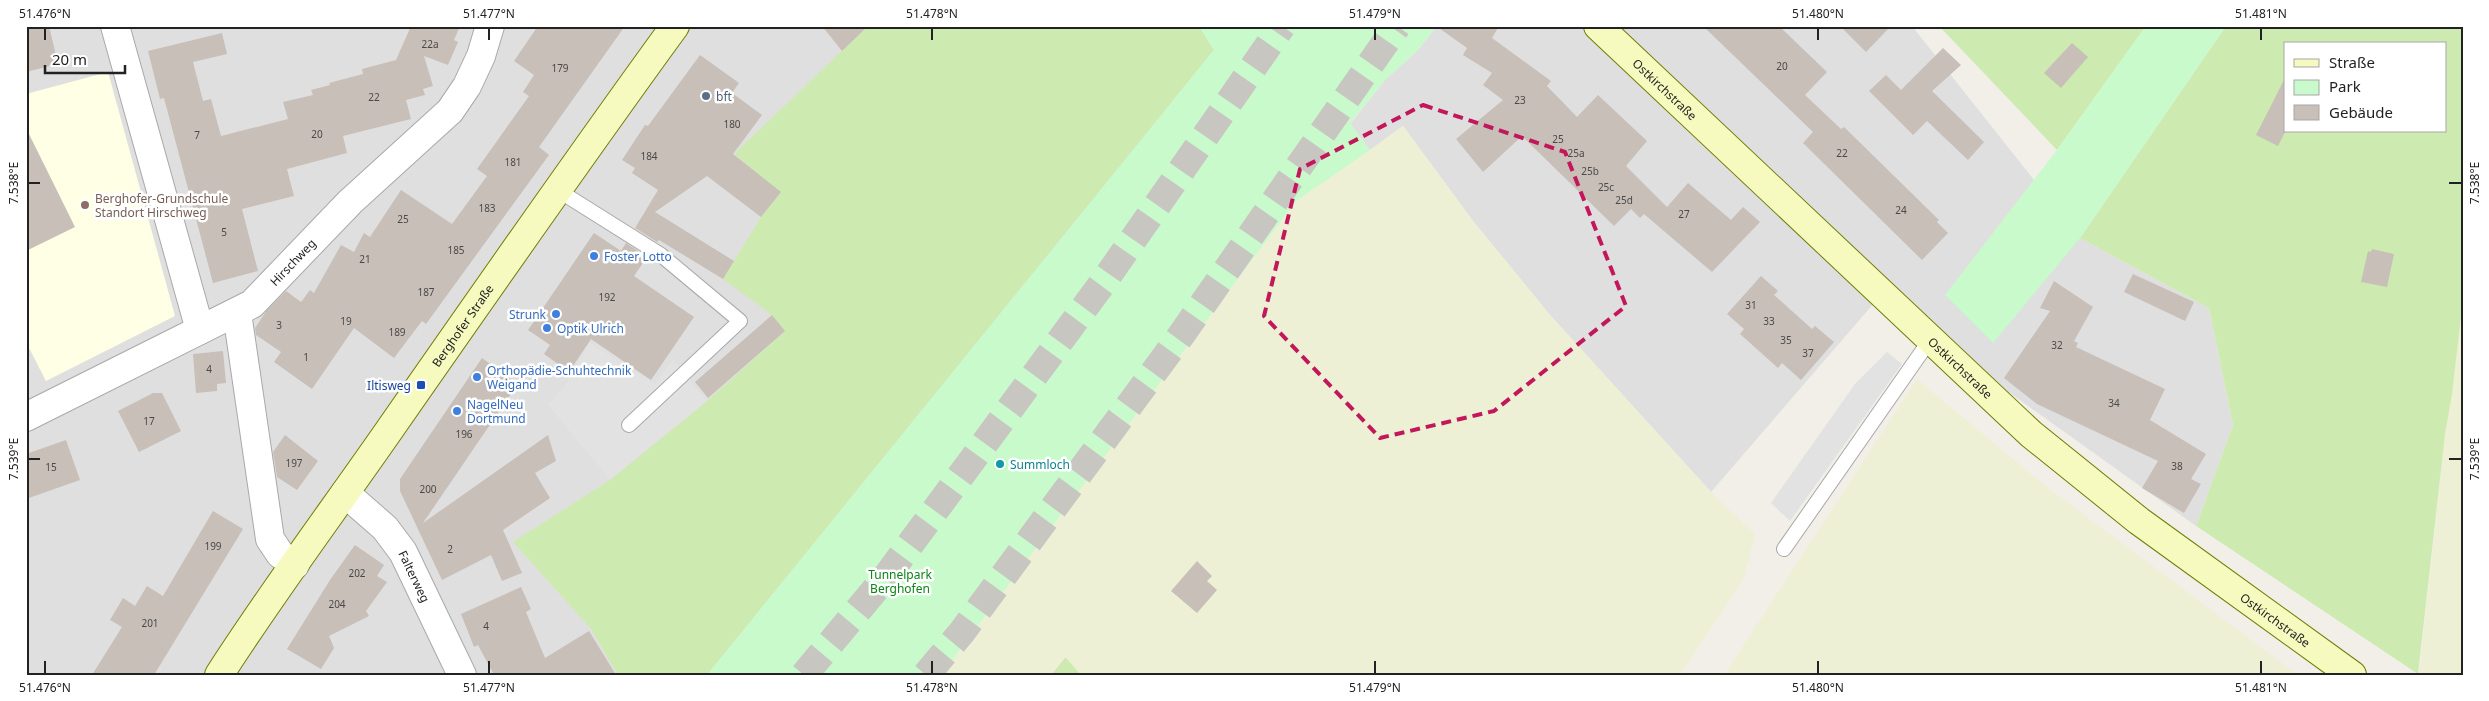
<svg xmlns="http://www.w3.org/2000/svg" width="2489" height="701" font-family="'Noto Sans',sans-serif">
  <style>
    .residential { fill: #e0dfdf }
    .education { fill: #ffffe5 }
    .farmland { fill: #eef0d5 }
    .grass { fill: #cdebb0; fill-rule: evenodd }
    .park { fill: #c8facc }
    .parking { fill: #e2e2e2 }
    .building { fill: #c7bfb8 }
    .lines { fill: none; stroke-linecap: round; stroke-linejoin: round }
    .highway-tunnel { stroke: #c8c6c1; stroke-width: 28; stroke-dasharray: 28 14; stroke-linecap: butt }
    .lane-casing { stroke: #a9a9a9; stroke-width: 16 }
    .street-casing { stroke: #a9a9a9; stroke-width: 30 }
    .secondary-casing { stroke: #707d05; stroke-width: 30 }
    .lane { stroke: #fff; stroke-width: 14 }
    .street { stroke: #fff; stroke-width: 28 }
    .secondary { stroke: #f7fabf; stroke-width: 28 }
    .marked { fill: none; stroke: #c2185b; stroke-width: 4; stroke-dasharray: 10 6; stroke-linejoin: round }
    .ticks { fill: none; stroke: #222; stroke-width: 2 }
    .service-dot { fill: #5c6f8a; stroke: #fff; stroke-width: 2 }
    .education-dot { fill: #8d6e63; stroke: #fff; stroke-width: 2 }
    .shop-dot { fill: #3f7fe0; stroke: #fff; stroke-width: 2 }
    .transit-dot { fill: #1a4fb4; stroke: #fff; stroke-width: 2 }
    .culture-dot { fill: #0f9aa8; stroke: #fff; stroke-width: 2 }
    .labels { text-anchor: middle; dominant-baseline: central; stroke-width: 5; stroke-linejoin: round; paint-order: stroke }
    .number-label { font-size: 10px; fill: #4b4948 }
    .street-label { font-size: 12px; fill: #222; stroke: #fff }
    .service-label { font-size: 12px; fill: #4e5e75; stroke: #fff; text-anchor: start }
    .education-label { font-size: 12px; fill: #785e54; stroke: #fff; text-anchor: start }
    .shop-label { font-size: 12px; fill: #366cbe; stroke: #fff; text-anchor: start }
    .transit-label { font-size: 12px; fill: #164399; stroke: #fff; text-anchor: end }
    .culture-label { font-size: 12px; fill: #0d838f; stroke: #fff; text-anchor: start }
    .park-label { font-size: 12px; fill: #0c8416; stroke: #fff }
    .neatline { fill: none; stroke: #222; stroke-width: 2 }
    .ticks-label { font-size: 12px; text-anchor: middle; fill: #222 }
  </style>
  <rect width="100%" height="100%" fill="#f2efe9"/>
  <!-- residential -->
  <g class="residential">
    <path d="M26,26H1199L1171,106L707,675H26Z"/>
    <path d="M1437,26H1912L2080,238L2209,308L2233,425L2196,526L1982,373L1881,295L1711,492L1550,315L1473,221L1403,126L1370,150L1350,124L1385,80L1417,51Z"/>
  </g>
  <!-- education -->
  <path class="education" d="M108,72L175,316L46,381L26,342V94Z"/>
  <!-- farmland -->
  <g class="farmland">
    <path d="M1350,124L1370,150L1403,126L1473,221L1550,315L1711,492L1755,534L1744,578L1680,675H1081L1066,659L1051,675H941L1296,201Z"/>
    <path d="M2463,300V675H2419L2445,434L2452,394Z"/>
    <path d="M1917,379L2047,487L2298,675H1724Z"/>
  </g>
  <!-- grass -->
  <g class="grass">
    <path d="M868,26H1199L1214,50L707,675H618L591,629L513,542L610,480L707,401L784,332L772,315L723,279L761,217L780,193L734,154Z"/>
    <path d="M1939,26H2146L2057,150Z"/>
    <path d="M2226,26H2463V300L2452,394L2445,434L2418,674L2196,526L2233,425L2209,308L2080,238ZM2285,44H2445V131H2285Z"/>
    <path d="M1065,658H1066L1081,675H1051Z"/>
  </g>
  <!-- park -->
  <g class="park">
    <path d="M1199,26H1437L1417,51L1385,80L1350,123L1370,150L1296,201L941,675H707L1214,50Z"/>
    <path d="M2146,26H2226L2080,238L1993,343L1945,295L2057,150Z"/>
  </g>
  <!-- parking -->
  <g class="parking">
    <path d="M589,342L655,384L673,359L707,401L610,480L548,405L567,383Z"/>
    <path d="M1887,352L1902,364L1790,521L1771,503L1855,384Z"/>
  </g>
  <!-- building -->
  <g class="building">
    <path d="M26,26H49L58,64L26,72Z"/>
    <path d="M411,26H460L454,40L458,42L448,65L424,56L433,86L423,89L425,95L406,100L411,119L343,136L347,153L287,169L294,196L242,209L258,271L213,283L164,98L160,99L148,51L222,33L227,54L193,62L203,101L211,99L221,136L288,119L283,102L313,95L311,90L330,85L329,83L363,74L362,69L396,60Z"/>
    <path d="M538,26H625L539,147L549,155L426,324L422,321L394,358L354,328L312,389L274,362L281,352L256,335L255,328L267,310L286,291L301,302L310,290L314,293L341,245L354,252L364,233L370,237L401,190L452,224L487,176L477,169L529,96L523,92L534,75L514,61Z"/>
    <path d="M822,26H868L842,51Z"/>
    <path d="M1436,26H1499L1492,38L1551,81L1547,86L1577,117L1598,95L1647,141L1626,166L1667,207L1688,183L1731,220L1743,207L1760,222L1712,272L1644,214L1640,218L1631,209L1614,226L1522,136L1483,172L1456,139L1503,100L1483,85L1492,73L1463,55L1467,48Z"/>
    <path d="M1703,26H1779L1827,72L1805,95L1841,129L1844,127L1939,220L1937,222L1948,233L1922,260L1803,143L1813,132Z"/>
    <path d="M1840,26H1891L1866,52Z"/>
    <path d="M2072,43L2088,57L2061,88L2044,73Z"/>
    <path d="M1943,48L1961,65L1932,91L1984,142L1968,160L1927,121L1913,135L1869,91L1886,75L1901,90Z"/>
    <path d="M700,55L739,83L732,93L762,115L733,154L781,192L761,217L707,176L655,212L734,261L723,279L659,240L657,242L635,228L658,190L632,173L635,168L622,160L645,125L648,126Z"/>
    <path d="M2285,78V132L2278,146L2256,135Z"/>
    <path d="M26,128L75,227L26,251Z"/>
    <path d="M594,233L621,251L626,243L647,257L634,276L694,317L651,380L591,339L569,372L544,354L550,345L528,330Z"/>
    <path d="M2372,249L2394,254L2387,287L2361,282L2368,251L2371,252Z"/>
    <path d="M2133,274L2194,302L2185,321L2124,292Z"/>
    <path d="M1761,276L1778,291L1774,295L1812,329L1815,326L1834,342L1801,380L1782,363L1778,368L1740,334L1744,329L1727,314Z"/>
    <path d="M2054,281L2093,307L2074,341L2078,343L2076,347L2165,389L2150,420L2206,454L2191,479L2201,484L2184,513L2142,488L2158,461L2037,404L2004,378L2050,311L2040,308Z"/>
    <path d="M772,315L785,331L708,398L695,382Z"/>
    <path d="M223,351L226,383L217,384V391L196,393L193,354Z"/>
    <path d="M482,358L511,379L508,383L515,388L423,523L548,435L556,461L535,473L550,498L503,530L522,573L502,581L491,555L442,580L400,491V479Z"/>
    <path d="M153,393H162L181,431L139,452L118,411Z"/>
    <path d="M285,435L318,461L297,490L277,477L273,452Z"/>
    <path d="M66,440L80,480L26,499V454Z"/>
    <path d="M213,511L243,529L154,675H92L122,627L110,620L123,598L135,606L147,586L163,596Z"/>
    <path d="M355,545L384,565L377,576L387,582L366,611L369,616L329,636L334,648L321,669L287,649L330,580Z"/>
    <path d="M1197,561L1212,576L1207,581L1217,590L1197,613L1171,591Z"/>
    <path d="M521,587L531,609L526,612L545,658L589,631L616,675H494L478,645L474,647L461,614Z"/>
  </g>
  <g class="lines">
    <!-- highway-tunnel -->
    <g class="highway-tunnel">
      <path d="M804,675L889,573L1107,277L1282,26"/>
      <path d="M926,675L962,632L1182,334L1397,26"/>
    </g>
    <!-- lane casing -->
    <g class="lane-casing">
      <g id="lane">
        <path d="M556,189L661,255L740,321L629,425"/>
        <path d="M1784,549L1930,340"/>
      </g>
    </g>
    <!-- street casing -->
    <g class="street-casing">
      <g id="street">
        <path d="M115,26L200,330"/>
        <path d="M237,313L270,539L280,554L295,565"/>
        <path id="s1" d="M26,417L252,304L350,202L450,111L467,86L481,56L490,26"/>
        <path id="s2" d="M345,493L385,528L403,552L462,675"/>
      </g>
    </g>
    <!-- secondary casing -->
    <g class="secondary-casing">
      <g id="secondary">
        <path id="s3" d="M1598,26L2031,434L2139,521L2352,675"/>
        <path id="s4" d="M219,675C273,591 333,511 390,429C484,294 578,159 675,26"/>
      </g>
    </g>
    <!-- lane -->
    <use href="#lane" class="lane"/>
    <!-- street -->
    <use href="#street" class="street"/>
    <!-- secondary -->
    <use href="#secondary" class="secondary"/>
  </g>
  <!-- marked area -->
  <path class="marked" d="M1423,105L1565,152L1626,306L1494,411L1380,438L1264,316L1300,169Z"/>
  <!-- ticks -->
  <path class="ticks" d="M45,28V40M489,28V40M932,28V40M1375,28V40M1818,28V40M2261,28V40M28,183H40M2449,183H2462M28,459H40M2449,459H2462M45,661V674M489,661V674M932,661V674M1375,661V674M1818,661V674M2261,661V674"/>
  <!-- markers -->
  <circle class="service-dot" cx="706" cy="96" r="5"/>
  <circle class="education-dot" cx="85" cy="205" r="5"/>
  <g class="shop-dot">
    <circle cx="594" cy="256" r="5"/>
    <circle cx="556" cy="314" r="5"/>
    <circle cx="547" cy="328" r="5"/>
    <circle cx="477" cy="377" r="5"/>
    <circle cx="457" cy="411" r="5"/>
  </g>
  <rect class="transit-dot" x="416" y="380" width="10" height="10" rx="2.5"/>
  <circle class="culture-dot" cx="1000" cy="464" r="5"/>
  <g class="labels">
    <!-- number labels -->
    <g class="number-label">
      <text x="430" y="44">22a</text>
      <text x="1782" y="66">20</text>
      <text x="560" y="68">179</text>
      <text x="374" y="97">22</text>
      <text x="1520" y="100">23</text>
      <text x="732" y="124">180</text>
      <text x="317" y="134">20</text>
      <text x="197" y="135">7</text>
      <text x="1558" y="139">25</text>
      <text x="1576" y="153">25a</text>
      <text x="1842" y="153">22</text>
      <text x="649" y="156">184</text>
      <text x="513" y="162">181</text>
      <text x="1590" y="171">25b</text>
      <text x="1606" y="187">25c</text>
      <text x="1624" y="200">25d</text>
      <text x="487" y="208">183</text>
      <text x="1901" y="210">24</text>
      <text x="1684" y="214">27</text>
      <text x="403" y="219">25</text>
      <text x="224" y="232">5</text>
      <text x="456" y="250">185</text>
      <text x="365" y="259">21</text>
      <text x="426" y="292">187</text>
      <text x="607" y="297">192</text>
      <text x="1751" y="305">31</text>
      <text x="346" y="321">19</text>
      <text x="1769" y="321">33</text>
      <text x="279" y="325">3</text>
      <text x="397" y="332">189</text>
      <text x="1786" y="340">35</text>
      <text x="2057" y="345">32</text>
      <text x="1808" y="353">37</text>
      <text x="306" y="357">1</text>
      <text x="209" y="369">4</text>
      <text x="2114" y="403">34</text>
      <text x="149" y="421">17</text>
      <text x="464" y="434">196</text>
      <text x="294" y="463">197</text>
      <text x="2177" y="466">38</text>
      <text x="51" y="467">15</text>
      <text x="428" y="489">200</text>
      <text x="213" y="546">199</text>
      <text x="450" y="549">2</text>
      <text x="357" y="573">202</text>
      <text x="337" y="604">204</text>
      <text x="150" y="623">201</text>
      <text x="486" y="626">4</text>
    </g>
    <!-- street labels -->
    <g class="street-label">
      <text stroke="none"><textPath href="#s3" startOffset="92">Ostkirchstraße</textPath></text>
      <text stroke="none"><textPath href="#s1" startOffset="311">Hirschweg</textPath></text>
      <text stroke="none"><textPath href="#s4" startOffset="426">Berghofer Straße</textPath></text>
      <text stroke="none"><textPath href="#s3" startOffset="498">Ostkirchstraße</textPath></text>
      <text stroke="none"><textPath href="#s2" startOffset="110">Falterweg</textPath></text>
      <text stroke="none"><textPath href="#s3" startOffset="902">Ostkirchstraße</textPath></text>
    </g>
    <!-- service labels -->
    <g class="service-label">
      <text x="716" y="96">bft</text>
    </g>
    <!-- education labels -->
    <g class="education-label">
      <text x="95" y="198">Berghofer-Grundschule<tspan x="95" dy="14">Standort Hirschweg</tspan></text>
    </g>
    <!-- shop labels -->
    <g class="shop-label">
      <text x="604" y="256">Foster Lotto</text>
      <text x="546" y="314" text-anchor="end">Strunk</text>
      <text x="557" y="328">Optik Ulrich</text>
      <text x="487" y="370">Orthopädie-Schuhtechnik<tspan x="487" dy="14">Weigand</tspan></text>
      <text x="467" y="404">NagelNeu<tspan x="467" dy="14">Dortmund</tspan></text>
    </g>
    <!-- transit labels -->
    <g class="transit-label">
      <text x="411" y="385">Iltisweg</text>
    </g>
    <!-- culture labels -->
    <g class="culture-label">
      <text x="1010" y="464">Summloch</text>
    </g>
    <!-- park labels -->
    <g class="park-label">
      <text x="900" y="574">Tunnelpark<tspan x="900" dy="14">Berghofen</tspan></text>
    </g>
  </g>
  <!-- border -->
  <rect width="2489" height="701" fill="none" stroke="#ffffff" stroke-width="55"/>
  <!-- legend -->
  <rect x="2284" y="42" width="162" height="90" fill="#ffffff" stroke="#a7a7a7"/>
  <rect x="2294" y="59" width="25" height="8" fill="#f7fabf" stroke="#a7a7a7"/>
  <text x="2329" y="68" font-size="15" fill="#222222">Straße</text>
  <rect x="2294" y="80" width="25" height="15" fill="#c8facc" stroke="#a7a7a7"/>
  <text x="2329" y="92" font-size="15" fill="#222222">Park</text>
  <rect x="2294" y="105" width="25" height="15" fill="#c7bfb8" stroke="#a7a7a7"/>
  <text x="2329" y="118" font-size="15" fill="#222222">Gebäude</text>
  <!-- scale -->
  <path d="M45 65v8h80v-8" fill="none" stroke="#222222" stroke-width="2.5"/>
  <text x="52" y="65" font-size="15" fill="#222222" stroke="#ffffff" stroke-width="4" paint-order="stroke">20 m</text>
  <rect x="28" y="28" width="2434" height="646" class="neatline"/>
  <g class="ticks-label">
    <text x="45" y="18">51.476°N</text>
    <text x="489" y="18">51.477°N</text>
    <text x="932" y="18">51.478°N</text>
    <text x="1375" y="18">51.479°N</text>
    <text x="1818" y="18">51.480°N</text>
    <text x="2261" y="18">51.481°N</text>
    <text transform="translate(2475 183) rotate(-90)" y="4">7.538°E</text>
    <text transform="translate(14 183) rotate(-90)" y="4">7.538°E</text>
    <text transform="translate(2475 459) rotate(-90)" y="4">7.539°E</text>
    <text transform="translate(14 459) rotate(-90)" y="4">7.539°E</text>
    <text x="45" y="692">51.476°N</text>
    <text x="489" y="692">51.477°N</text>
    <text x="932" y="692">51.478°N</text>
    <text x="1375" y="692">51.479°N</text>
    <text x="1818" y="692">51.480°N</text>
    <text x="2261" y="692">51.481°N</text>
  </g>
</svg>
